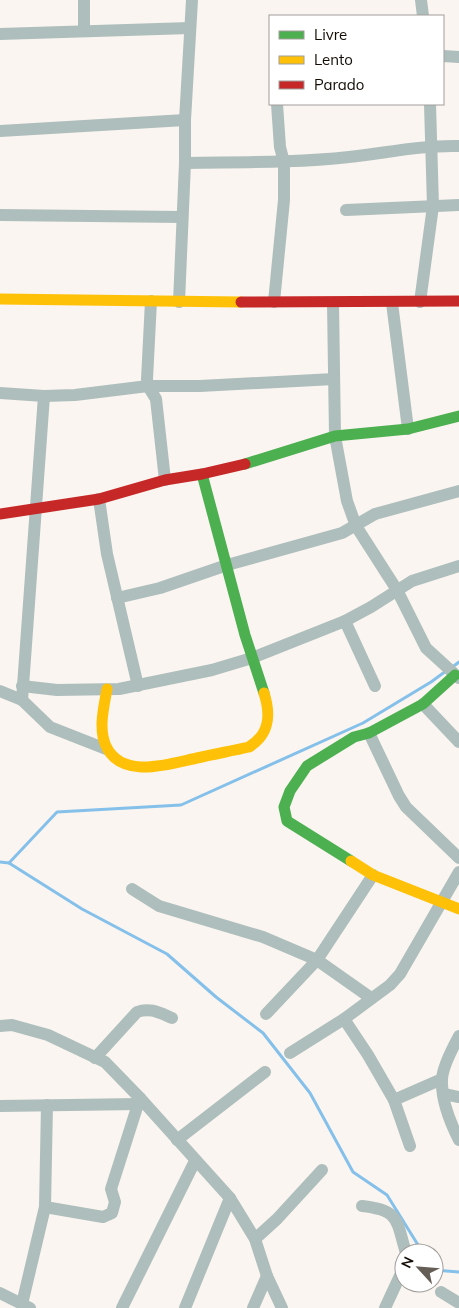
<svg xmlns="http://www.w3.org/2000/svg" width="459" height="1308" font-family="Mulish,sans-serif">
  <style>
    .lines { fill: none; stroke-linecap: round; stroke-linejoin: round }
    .stream { stroke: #84c0ea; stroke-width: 3 }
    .street { stroke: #aebebc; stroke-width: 12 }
    .fast { stroke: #4caf50; stroke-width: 11 }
    .slow { stroke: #ffc107; stroke-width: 11 }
    .jam { stroke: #c62828; stroke-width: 11 }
  </style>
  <rect width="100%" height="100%" fill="#faf5f0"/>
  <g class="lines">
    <!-- stream -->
    <g class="stream">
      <path d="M451,668L459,662"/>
      <path d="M0,862L9,863L57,812L181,805L363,723L431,682L446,671"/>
      <path d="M9,863L82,909L167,954L216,997L263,1033L310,1093L353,1172L387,1195L423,1253"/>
      <path d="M434,1270L459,1272"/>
    </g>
    <!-- street -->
    <g class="street">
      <path d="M421,0L423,16"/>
      <path d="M84,31V0"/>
      <path d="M0,34L190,28"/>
      <path d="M443,56L459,57"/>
      <path d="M0,131L185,120"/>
      <path d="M185,163C240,162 295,163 349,157C386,153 422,145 459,146"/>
      <path d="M346,210L459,205"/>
      <path d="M0,215L182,217"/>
      <path d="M151,301L147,379L148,386L156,399L165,480"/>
      <path d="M179,302L185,163V120L192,0"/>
      <path d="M274,302L284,200V162L280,147L277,104"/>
      <path d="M420,302L433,206L430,104"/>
      <path d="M333,303L335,436L347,501L356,526L397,590L426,648L459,678"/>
      <path d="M392,303L408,429"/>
      <path d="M0,393L44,396L75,395L148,386H200L334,379"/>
      <path d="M99,499L107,554L138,686"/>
      <path d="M117,598L160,588L227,565L342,533L375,514L459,491"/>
      <path d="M345,621L375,686"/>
      <path d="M22,686L57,690L119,689L212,670L252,658L345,621L371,607L412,581L459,566"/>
      <path d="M0,691L22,700L50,727L106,749"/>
      <path d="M22,700L44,396"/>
      <path d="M423,704L459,742"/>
      <path d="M369,733L399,796L406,807L459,858"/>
      <path d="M132,889L159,906L263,937L317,960L371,998"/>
      <path d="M266,1014L317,960L373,875"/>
      <path d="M344,1019L368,1055L394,1100L410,1146"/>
      <path d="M0,1026L12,1025L48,1035L105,1062L140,1098L230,1198L255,1239L267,1276L282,1308"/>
      <path d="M459,1036C453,1047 442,1068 442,1080C441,1100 450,1122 459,1140"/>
      <path d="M290,1053L344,1019L390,985L400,974L459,872"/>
      <path d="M95,1058L137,1012C150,1007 160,1013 172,1018"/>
      <path d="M444,1094L459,1097"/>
      <path d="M394,1100L442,1079"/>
      <path d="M0,1106L139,1104"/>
      <path d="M177,1140L265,1072"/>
      <path d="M362,1206C400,1210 396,1220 406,1253"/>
      <path d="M45,1207L103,1217L112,1213L115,1202L111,1189L140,1098"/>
      <path d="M255,1239L277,1219L322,1170"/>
      <path d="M441,1292L459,1303"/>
      <path d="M0,1293L30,1308"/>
      <path d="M22,1304L45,1207L47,1105"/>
      <path d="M122,1308L195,1161"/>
      <path d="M185,1308L230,1198"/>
      <path d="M253,1308L267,1276"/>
      <path d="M385,1308L404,1267"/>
    </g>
    <!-- fast -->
    <g class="fast">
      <path d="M245,464L335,436L408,429L459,416"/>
      <path d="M202,474L245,635L264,693"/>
      <path d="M351,861L287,821L284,807L290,791L307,766L354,737L369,733L423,704L455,675"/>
    </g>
    <!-- slow -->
    <g class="slow">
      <path d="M0,299L241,302"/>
      <path d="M107,689C104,706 98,729 106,746C122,780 169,764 197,758C214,754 232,751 249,747C270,734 271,715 264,693"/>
      <path d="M351,861L373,875L459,909"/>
    </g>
    <!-- jam -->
    <g class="jam">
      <path d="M241,302L459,301"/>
      <path d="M0,514L99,499L165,480L202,474L245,464"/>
    </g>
  </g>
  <!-- legend -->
  <rect x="269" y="15" width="175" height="90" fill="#ffffff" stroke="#a19e9b"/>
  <rect x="279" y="31" width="25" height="8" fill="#4caf50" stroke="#a19e9b"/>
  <text x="314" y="40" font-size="15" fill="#130c04">Livre</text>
  <rect x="279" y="56" width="25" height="8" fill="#ffc107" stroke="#a19e9b"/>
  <text x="314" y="65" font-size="15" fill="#130c04">Lento</text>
  <rect x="279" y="81" width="25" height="8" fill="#c62828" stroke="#a19e9b"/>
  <text x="314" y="90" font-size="15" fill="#130c04">Parado</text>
  <!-- north arrow -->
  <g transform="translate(419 1268) rotate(296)"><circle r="24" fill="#ffffff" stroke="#a19e9b"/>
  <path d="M0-4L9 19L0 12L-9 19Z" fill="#645e57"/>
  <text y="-8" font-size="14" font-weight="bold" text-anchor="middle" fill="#130c04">N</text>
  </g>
</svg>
